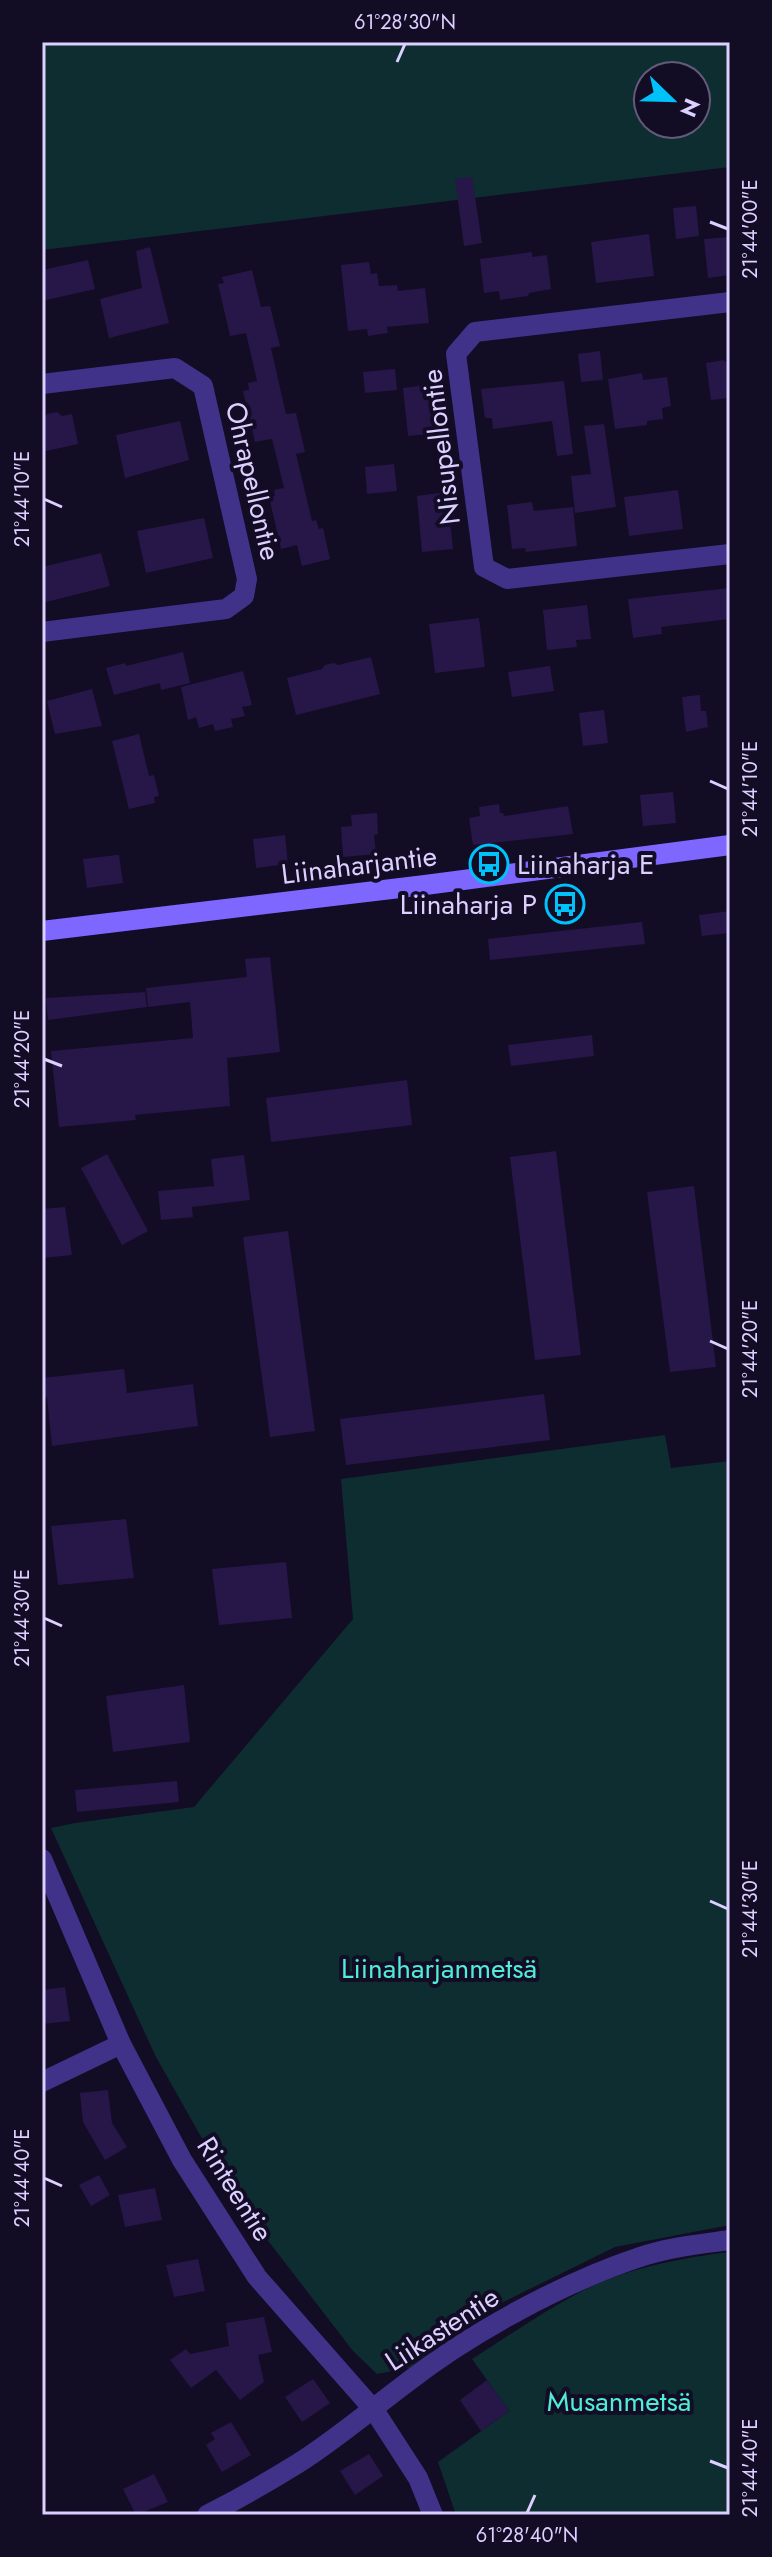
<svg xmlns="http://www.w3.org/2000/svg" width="772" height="2557" font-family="Jost,sans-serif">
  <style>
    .green { fill: #0e2d30; fill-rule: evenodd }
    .building { fill: #271648 }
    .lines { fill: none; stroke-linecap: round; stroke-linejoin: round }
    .minor { stroke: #403289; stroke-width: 20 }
    .secondary { stroke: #7e67ff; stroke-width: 20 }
    .ticks { fill: none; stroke: #dbd0ff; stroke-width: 3 }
    .labels { text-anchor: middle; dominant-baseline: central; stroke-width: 8; stroke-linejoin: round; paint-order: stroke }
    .street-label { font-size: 28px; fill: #dbd0ff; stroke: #130c25 }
    .poi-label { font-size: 28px; fill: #dbd0ff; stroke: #130c25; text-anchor: start }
    .park-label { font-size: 28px; fill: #4fecd8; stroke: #130c25 }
    .neatline { fill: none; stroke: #dbd0ff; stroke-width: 3 }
    .ticks-label { font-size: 20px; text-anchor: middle; fill: #dbd0ff }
  </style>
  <rect width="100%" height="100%" fill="#130c25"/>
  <!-- green -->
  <g class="green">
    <path d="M42,42H730V167L42,250ZM648,76H696V124H648Z"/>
    <path d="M665,1435L671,1468L730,1461V2225L615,2247L483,2312L409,2368L377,2374L353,2351L236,2199L155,2055L51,1828L75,1823L194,1807L353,1619L341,1479Z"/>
    <path d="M730,2252V2515H456L438,2462L509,2411L472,2359C508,2336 544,2311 582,2291C628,2268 680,2258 730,2252Z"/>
  </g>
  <!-- building -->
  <g class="building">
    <path d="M472,177L482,243L464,246L455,179Z"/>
    <path d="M696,206L699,236L676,239L673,208Z"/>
    <path d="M649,234L654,276L596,283L591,242Z"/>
    <path d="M730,237V275L708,278L704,239Z"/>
    <path d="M150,247L169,323L109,338L100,299L142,288L136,251Z"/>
    <path d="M532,252V257L547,255L551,289L529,293L528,296L500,300L499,291L484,293L480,259Z"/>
    <path d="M88,260L95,289L42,301V270Z"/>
    <path d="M369,262L371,274L377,273L379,286L397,285L398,291L425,288L429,323L387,327L388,333L368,336L367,329L348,331L341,265Z"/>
    <path d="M252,270L261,307L270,306L280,346L271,348L286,414L296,413L305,452L296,454L312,521L316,520L319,529L323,528L330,559L302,566L297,545L281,549L269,497L275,496L274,490L284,488L272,439L255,442L243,391L249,390L248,383L257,381L246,333L230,336L218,284L224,283L222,277Z"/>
    <path d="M600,351L603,380L581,382L578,354Z"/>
    <path d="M724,360L725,362H730V398L711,400L706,363Z"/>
    <path d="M395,369L397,390L365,393L363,372Z"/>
    <path d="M642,373L643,380L667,377L671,406L662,408L663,419L647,421V425L615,429L608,379Z"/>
    <path d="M564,381L573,454L557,456L552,421L493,429L492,418H485L481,389Z"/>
    <path d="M434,384L440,433L408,436L403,388Z"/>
    <path d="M57,412L62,416L72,414L78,444L42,452V421L47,414Z"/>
    <path d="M180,421L189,460L125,478L116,435Z"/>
    <path d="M604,424L616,507L575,513L571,476L591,474L584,426Z"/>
    <path d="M394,464L397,491L367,494L365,467Z"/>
    <path d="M678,490L683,529L629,536L624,497Z"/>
    <path d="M447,492L453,549L422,552L417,496Z"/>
    <path d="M532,502L534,511L573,507L577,546L526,552L525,548L512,549L507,505Z"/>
    <path d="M204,518L213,558L146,573L137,531Z"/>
    <path d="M101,553L110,586L42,603V567Z"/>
    <path d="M730,588V619L661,627L662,634L633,638L628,599Z"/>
    <path d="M587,605L591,639L576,640L577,647L547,650L543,610Z"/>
    <path d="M479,618L485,667L435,673L429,624Z"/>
    <path d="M183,652L190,683L161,690L160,683L114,695L106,668L125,663L126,666Z"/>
    <path d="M371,657L380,694L296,715L287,678L322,669L325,665L334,663L338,665Z"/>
    <path d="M550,666L554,691L512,697L508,672Z"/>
    <path d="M243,671L252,705L242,707L245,716L231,719L233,727L215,731L213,724L199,728L196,717L188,720L181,687Z"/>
    <path d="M92,689L102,726L55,734L47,701Z"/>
    <path d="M700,695L701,711H706L708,727L686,732L682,697Z"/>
    <path d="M604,710L608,743L583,746L579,713Z"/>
    <path d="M139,734L149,776L154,775L159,796L154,797L155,803L129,809L112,741Z"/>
    <path d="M673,792L676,823L643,826L640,795Z"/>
    <path d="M499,804L500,813H503L504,816L568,806L573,834L473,845L469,818L480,816L479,807Z"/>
    <path d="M377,813L378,834L374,835L376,854L343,857L341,827L352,826L351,815Z"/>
    <path d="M285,835L288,864L256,868L253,839Z"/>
    <path d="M117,855H119L123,883L87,888L83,859Z"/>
    <path d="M730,911V933L702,936L699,915Z"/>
    <path d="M642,922L645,944L490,960L488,939Z"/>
    <path d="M270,957L280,1052L227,1058L230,1106L135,1115L136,1120L59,1127L51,1051L193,1038L190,1002L148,1007L146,988L247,977L245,959Z"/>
    <path d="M145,992L147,1007L48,1020L46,998Z"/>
    <path d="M592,1035L594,1056L511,1066L508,1045Z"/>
    <path d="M407,1080L412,1125L271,1142L266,1098Z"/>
    <path d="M556,1151L581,1355L535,1360L510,1157Z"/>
    <path d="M107,1154L148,1231L122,1245L81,1168Z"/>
    <path d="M244,1155L250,1200L192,1207L193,1217L161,1220L158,1191L214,1186L211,1159Z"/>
    <path d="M694,1186L716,1367L670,1372L647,1192Z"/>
    <path d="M65,1207L72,1255L42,1258V1209Z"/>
    <path d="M288,1231L315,1431L270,1437L243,1237Z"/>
    <path d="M124,1369L127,1393L193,1384L198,1426L52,1446L47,1397L42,1398V1378Z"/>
    <path d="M544,1394L550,1440L346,1465L340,1419Z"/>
    <path d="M126,1519L134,1578L58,1585L51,1526Z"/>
    <path d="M286,1562L292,1618L219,1625L212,1569Z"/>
    <path d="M184,1685L190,1742L113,1752L106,1696Z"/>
    <path d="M177,1781L179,1802L77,1812L75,1790Z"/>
    <path d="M65,1987L70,2021L42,2024V1990Z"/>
    <path d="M108,2090L112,2123L127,2147L105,2160L83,2122L80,2093Z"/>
    <path d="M99,2175L110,2195L91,2206L79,2185Z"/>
    <path d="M155,2188L162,2220L125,2227L118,2195Z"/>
    <path d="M198,2259L205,2291L174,2297L166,2265Z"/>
    <path d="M264,2317L272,2352L258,2355L264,2382L240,2400L216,2370L191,2388L170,2360L186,2349L190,2354L229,2346L226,2323Z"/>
    <path d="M313,2379L330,2403L302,2422L285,2397Z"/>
    <path d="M487,2380L509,2411L481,2431L460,2400Z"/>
    <path d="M231,2422L251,2455L222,2472L206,2445L215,2439L211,2433Z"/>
    <path d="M369,2454L383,2476L355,2495L340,2471Z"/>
    <path d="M154,2474L168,2502L136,2515L123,2489Z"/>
  </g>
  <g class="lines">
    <!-- minor -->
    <g class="minor">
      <path d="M730,302L475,332L456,354L484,567L507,579L730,554"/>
      <path d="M42,384L175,368L203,386L247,579L244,596L226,609L42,632"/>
      <path d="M42,1859L121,2044L182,2160L257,2277L374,2410L418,2478L433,2515"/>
      <path d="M42,2082L121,2044"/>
      <path d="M207,2515C238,2499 268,2482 297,2464C335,2440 369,2411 405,2384C470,2333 562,2283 640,2257C669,2247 700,2244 730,2240"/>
    </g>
    <!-- secondary -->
    <path class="secondary" d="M42,931L425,885L730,845"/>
  </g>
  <!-- ticks -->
  <path class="ticks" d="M397,62L405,44M710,222L728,229M44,499L62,507M710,781L728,789M44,1059L62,1066M710,1341L728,1349M44,1618L62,1626M710,1901L728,1909M44,2178L62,2186M710,2461L728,2468M527,2513L535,2495"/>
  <!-- icons -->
  <defs>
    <g id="bus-ring" transform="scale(2)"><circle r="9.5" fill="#130c25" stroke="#00c2fb" stroke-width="1.5"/><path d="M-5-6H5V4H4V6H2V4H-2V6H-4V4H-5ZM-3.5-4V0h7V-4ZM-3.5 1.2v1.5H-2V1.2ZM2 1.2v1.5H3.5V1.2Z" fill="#00c2fb"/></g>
  </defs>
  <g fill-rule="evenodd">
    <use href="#bus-ring" x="489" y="864"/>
    <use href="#bus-ring" x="565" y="904"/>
  </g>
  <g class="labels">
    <!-- street labels -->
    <g class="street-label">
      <text transform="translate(441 447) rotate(-97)">Nisupellontie</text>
      <text transform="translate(253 481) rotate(77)">Ohrapellontie</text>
      <text transform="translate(359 865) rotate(-7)">Liinaharjantie</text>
      <text transform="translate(235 2189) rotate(58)">Rinteentie</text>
      <text transform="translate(442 2329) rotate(-33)">Liikastentie</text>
    </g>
    <!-- poi labels -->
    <g class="poi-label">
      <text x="517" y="864">Liinaharja E</text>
      <text x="537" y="904" text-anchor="end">Liinaharja P</text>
    </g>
    <!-- park labels -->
    <g class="park-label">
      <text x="439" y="1968">Liinaharjanmetsä</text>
      <text x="619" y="2401">Musanmetsä</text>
    </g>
  </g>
  <!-- border -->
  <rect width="772" height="2557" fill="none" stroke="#130c25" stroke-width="88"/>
  <!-- north arrow -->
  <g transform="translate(672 100) rotate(113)"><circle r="38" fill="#130c25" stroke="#635a7c" stroke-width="2"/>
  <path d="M0-6L14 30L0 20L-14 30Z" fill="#00c2fb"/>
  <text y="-12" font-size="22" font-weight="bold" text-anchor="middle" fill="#dbd0ff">N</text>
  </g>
  <rect x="44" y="44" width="684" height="2469" class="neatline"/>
  <g class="ticks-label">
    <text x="405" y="29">61°28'30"N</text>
    <text transform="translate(750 229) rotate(-90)" y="7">21°44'00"E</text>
    <text transform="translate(22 499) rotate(-90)" y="7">21°44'10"E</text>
    <text transform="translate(750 789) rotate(-90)" y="7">21°44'10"E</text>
    <text transform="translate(22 1059) rotate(-90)" y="7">21°44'20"E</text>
    <text transform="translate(750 1349) rotate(-90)" y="7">21°44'20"E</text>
    <text transform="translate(22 1618) rotate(-90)" y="7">21°44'30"E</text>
    <text transform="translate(750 1909) rotate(-90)" y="7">21°44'30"E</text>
    <text transform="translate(22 2178) rotate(-90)" y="7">21°44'40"E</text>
    <text transform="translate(750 2468) rotate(-90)" y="7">21°44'40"E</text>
    <text x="527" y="2542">61°28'40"N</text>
  </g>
</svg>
